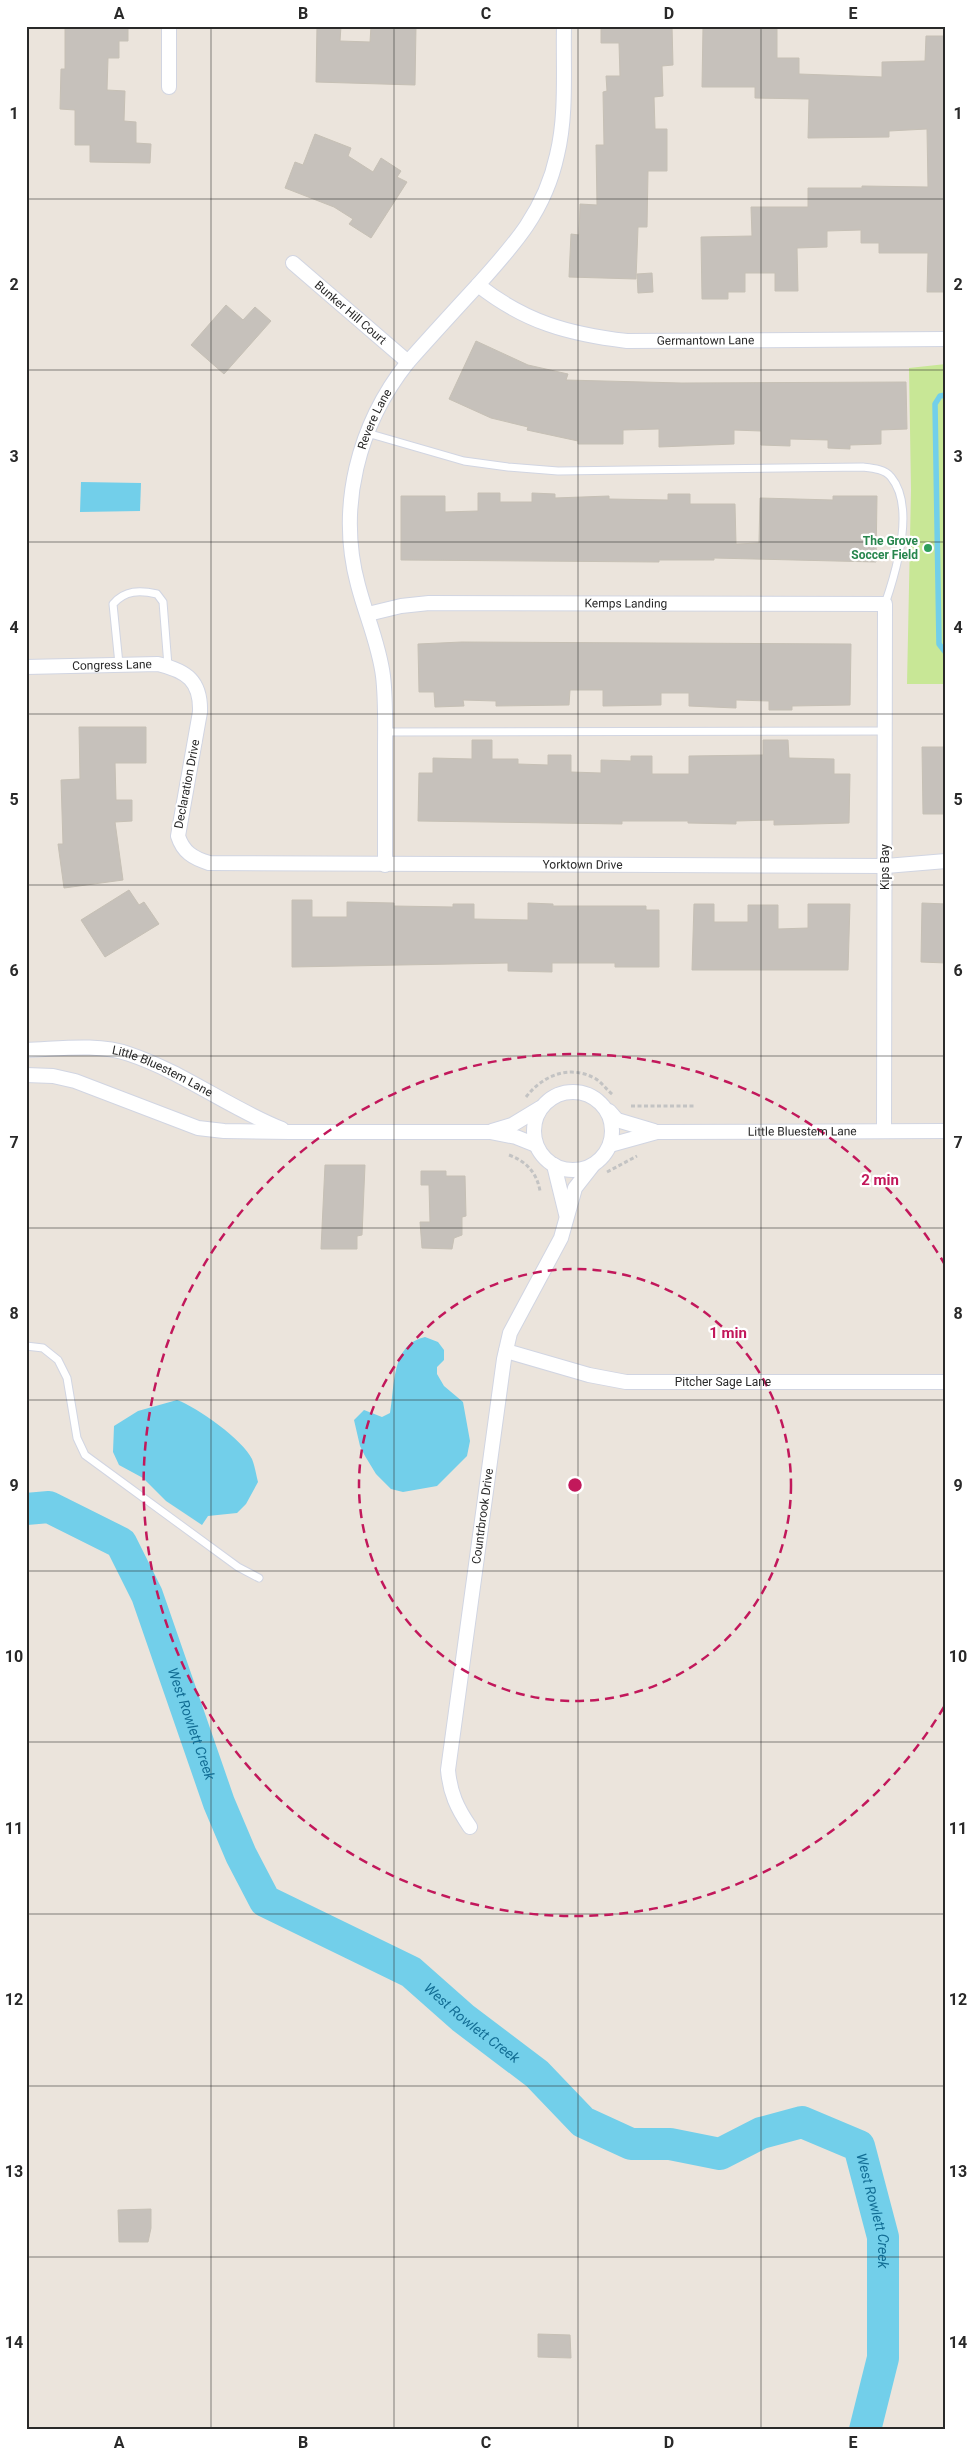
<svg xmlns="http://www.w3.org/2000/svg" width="972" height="2456" font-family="Roboto,sans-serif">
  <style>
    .pitch { fill: #c8e796 }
    .water { fill: #72cfea }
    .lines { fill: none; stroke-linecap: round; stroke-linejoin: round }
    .stream { stroke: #72cfea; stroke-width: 5.5 }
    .river { stroke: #72cfea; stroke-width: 32 }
    .building { fill: #c6c1bb; stroke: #c6c0b5 }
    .service-casing { stroke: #d1d5e2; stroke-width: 9 }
    .minor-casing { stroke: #d1d5e2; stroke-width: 16 }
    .path { stroke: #c3c3c3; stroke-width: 3; stroke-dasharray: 4 2.5; stroke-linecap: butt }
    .service { stroke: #fff; stroke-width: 7 }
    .minor { stroke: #fff; stroke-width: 14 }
    .grid { fill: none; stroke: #292929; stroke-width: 1; stroke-opacity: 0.55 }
    .ring { fill: none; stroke: #c2185b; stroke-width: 2.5; stroke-dasharray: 9 6 }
    .leisure-dot { fill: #2e9e5b; stroke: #fff; stroke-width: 2 }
    .labels { text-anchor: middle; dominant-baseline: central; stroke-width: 4.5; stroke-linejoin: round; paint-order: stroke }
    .street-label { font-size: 12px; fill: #292929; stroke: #fff }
    .leisure-label { font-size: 12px; font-weight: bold; fill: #27864d; stroke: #fff; text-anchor: end }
    .water-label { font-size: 14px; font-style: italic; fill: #126d94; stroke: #fff }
    .centre { fill: #c2185b; stroke: #fff; stroke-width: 2.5 }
    .ring-label { font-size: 15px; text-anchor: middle; font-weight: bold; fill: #c2185b; stroke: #fff; stroke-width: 4.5; stroke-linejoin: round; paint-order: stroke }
    .neatline { fill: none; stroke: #292929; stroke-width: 2 }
    .grid-label { font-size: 16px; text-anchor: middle; font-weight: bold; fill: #292929 }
  </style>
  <rect width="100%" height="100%" fill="#ebe4dc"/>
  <!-- pitch -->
  <path class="pitch" d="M946,364V684H907L911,490L909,368Z"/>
  <!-- water -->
  <g class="water">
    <path d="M81,482L141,483L140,511L80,512Z"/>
    <path d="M425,1337L438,1342L444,1350V1360L437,1367V1374L444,1386L463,1402L470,1441L467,1456L437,1486L403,1492L391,1489L376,1474L365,1456L360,1446L354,1420L364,1410L382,1417L390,1413C395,1386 391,1344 425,1337Z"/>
    <path d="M177,1400C197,1407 243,1440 252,1459C255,1466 256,1475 258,1482L246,1504L237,1513L208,1516L202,1525L166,1501L143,1478L119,1465L113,1452L114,1426L138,1411Z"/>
  </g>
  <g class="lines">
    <!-- stream -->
    <path class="stream" d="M946,395L940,396L935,404L939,644L946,653"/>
    <!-- river -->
    <path class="river" id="s1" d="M26,1509L49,1507L121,1543L147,1595L219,1803L241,1855L265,1901L411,1972L463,2018L537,2074L583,2122L631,2144H670L720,2154L761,2133L802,2122L859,2146L883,2237V2358L865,2430"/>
  </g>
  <!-- building -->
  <g class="building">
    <path d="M65,26H128V41H119V58H108L107,90L125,91L124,121L136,122V143L151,144L150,163L90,162V145H75V110L60,109L61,69H65Z"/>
    <path d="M317,26H341L340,41L370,42L371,26H416L415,85L316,82Z"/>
    <path d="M601,26H672L673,65L662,66L663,96L654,97L655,129H667V171H648L647,227H638L636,279L569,277L571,234L579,235L580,204L597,205L596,145H604L603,92L607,91L606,76H620L619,43H601Z"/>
    <path d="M703,27L777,29V58H799V74L882,77V62L925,61L926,36H946V292H927L928,253H879V243H861V230L827,231V247L797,248L798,291H775V273H745V292H728V299H702L701,237L752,236L751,207H808V188H862V186L928,187L927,129L889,131V137L808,138L809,99L755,98V87H702Z"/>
    <path d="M315,134L351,148L348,156L373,172L381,158L401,171L397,177L407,182L371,238L349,224L353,219L334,207L285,188L295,162L303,165Z"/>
    <path d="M652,273L653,292L638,293L637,274Z"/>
    <path d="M226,305L243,320L255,307L271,321L224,374L191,345Z"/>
    <path d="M476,341L528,365L568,374L566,380L681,383L906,382L907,429L881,430V444L850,445V449L828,448V440L790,439V446L761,445V431L734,430V444L659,447V429L623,430V444H578V441L527,430L528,427L491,418L449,399Z"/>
    <path d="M478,493H500V502H532V493L555,494V498L609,496V499L668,500V494H690V504H735L736,544L759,543L760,498L833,500V496H877L876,562L714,558V560H659V562L401,560V496H445V512L478,511Z"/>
    <path d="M462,642L851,644L850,705L792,706V710H769V701L736,700V708L689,706V693H661V705L603,706V690H570L569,705L496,706V701L463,700L464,706L435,707L434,692H419L418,644Z"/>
    <path d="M79,727H146V763H115L116,800H132V821L115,822L123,880L64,888L58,844H63L61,780L80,779Z"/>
    <path d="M472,740H492V759H518V764L548,765V755H571V772L601,773V760L631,761V756H652V774H689V756L763,755V740H788L789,758L834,759V774H850L849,823L774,825V820L736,821V824L688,823V821H622V824L418,821L419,773H433V758L472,759Z"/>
    <path d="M922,747H946L945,814H923Z"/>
    <path d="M129,890L139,905L144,902L159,924L105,957L81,920Z"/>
    <path d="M292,900H312V917H347V902L394,903V906L453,907V904H474V919L528,920V903L553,904V906H646V910H659V967H615V963H552V972L508,971V963L292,967Z"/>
    <path d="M922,903L946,904V963L921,962Z"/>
    <path d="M694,904H714V922H748V905H778V929L808,928V904H850L848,970H692Z"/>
    <path d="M325,1165H365L362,1235L357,1236V1249H321Z"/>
    <path d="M421,1171H446V1176H465L466,1216L462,1217V1235L454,1238L452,1249L422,1248L420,1222H430L429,1185H421Z"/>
    <path d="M151,2209V2228L148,2242H119L118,2210Z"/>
    <path d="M538,2334L570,2335L571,2358L538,2357Z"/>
  </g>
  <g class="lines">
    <!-- service casing -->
    <g class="service-casing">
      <g id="service">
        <path d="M367,433L464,461L508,467L558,471L863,467C872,468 885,469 891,477C916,507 896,572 885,604"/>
        <path d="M119,664L113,604C125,590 140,590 157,594L163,602L168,666"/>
        <path d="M385,732L886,731"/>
        <path d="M26,1346L43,1348L58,1360L67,1378L77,1438L85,1455L238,1567L259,1578"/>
      </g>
    </g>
    <!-- minor casing -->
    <g class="minor-casing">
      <g id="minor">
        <path d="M169,87V26"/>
        <path id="s2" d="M293,263L408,362"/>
        <path id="s3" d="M478,285C525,322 568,334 627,341L946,339"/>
        <path id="s4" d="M368,614L401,606L429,603L885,604L884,1131"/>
        <path id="s5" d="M26,667L158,664C187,671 201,681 200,712L178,836C183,852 193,858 209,863L886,866L946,861"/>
        <path id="s6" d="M385,865C385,827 385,789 385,752C385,727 386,701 383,676C379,644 366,616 358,585C337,507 358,425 408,362C431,336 454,311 477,286C514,245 545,211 557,155C567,114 563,69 564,26"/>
        <path id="s7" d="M26,1050C59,1049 97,1043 129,1054C183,1072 229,1108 282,1129"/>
        <path d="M26,1075L53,1076L75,1081L198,1128L224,1131L290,1132H490L516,1137L536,1145"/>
        <circle cx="573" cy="1131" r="39"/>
        <path d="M609,1111L617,1120L654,1131"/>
        <path d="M492,1131L512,1125L540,1108"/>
        <path id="s8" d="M610,1145L657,1132L946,1131"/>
        <path d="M554,1165L566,1214"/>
        <path id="s9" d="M506,1351L589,1375L626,1382H946"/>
        <path id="s10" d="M470,1827C457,1808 450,1793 448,1770L504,1359L510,1333L561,1238L575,1188L593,1165"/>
      </g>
    </g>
    <!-- path -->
    <g class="path">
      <path d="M526,1097C543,1075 570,1064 596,1079C603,1084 607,1090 613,1095"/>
      <path d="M631,1106H695"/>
      <path d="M509,1155C526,1161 537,1173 540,1191"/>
      <path d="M607,1172L637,1156"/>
    </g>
    <!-- service -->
    <use href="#service" class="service"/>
    <!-- minor -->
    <use href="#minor" class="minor"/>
  </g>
  <!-- grid -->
  <path class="grid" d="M211,26V2430M394,26V2430M578,26V2430M761,26V2430M26,199H946M26,370H946M26,542H946M26,714H946M26,885H946M26,1056H946M26,1228H946M26,1400H946M26,1571H946M26,1742H946M26,1914H946M26,2086H946M26,2257H946"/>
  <!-- distance rings -->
  <g class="ring">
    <circle cx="575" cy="1485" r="216"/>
    <path d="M944 1707A431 431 0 1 1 944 1263"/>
  </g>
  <!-- markers -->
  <circle class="leisure-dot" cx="928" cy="548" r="5"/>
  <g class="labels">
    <!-- street labels -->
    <g class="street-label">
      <text stroke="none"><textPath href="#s2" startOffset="76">Bunker Hill Court</textPath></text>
      <text stroke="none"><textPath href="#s3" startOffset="240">Germantown Lane</textPath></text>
      <text stroke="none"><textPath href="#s6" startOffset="454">Revere Lane</textPath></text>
      <text stroke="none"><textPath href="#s4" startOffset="259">Kemps Landing</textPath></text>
      <text stroke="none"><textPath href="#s5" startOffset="86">Congress Lane</textPath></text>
      <text transform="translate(187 784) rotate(-79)">Declaration Drive</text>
      <text stroke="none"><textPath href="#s5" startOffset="746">Yorktown Drive</textPath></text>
      <text transform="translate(885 867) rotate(-90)">Kips Bay</text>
      <text stroke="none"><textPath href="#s7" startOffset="141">Little Bluestem Lane</textPath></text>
      <text stroke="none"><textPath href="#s8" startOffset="194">Little Bluestem Lane</textPath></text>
      <text stroke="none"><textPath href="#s9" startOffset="221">Pitcher Sage Lane</textPath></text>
      <text stroke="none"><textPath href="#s10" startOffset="318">Countrbrook Drive</textPath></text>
    </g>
    <!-- leisure labels -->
    <g class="leisure-label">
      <text x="918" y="541">The Grove<tspan x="918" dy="14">Soccer Field</tspan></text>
    </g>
    <!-- water labels -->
    <g class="water-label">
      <text stroke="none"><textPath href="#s1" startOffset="298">West Rowlett Creek</textPath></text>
      <text stroke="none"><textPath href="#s1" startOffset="732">West Rowlett Creek</textPath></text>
      <text stroke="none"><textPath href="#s1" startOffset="1241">West Rowlett Creek</textPath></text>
    </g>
  </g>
  <circle cx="575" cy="1485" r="8" class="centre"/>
  <g class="ring-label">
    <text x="880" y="1185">2 min</text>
    <text x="728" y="1338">1 min</text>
  </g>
  <!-- border -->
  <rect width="972" height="2456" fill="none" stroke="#ffffff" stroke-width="55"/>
  <rect x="28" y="28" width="916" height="2400" class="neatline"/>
  <g class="grid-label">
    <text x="119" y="19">A</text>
    <text x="303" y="19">B</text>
    <text x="486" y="19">C</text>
    <text x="669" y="19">D</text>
    <text x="853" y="19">E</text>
    <text x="14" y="119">1</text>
    <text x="958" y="119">1</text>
    <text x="14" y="290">2</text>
    <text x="958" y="290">2</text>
    <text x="14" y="462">3</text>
    <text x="958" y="462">3</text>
    <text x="14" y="633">4</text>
    <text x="958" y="633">4</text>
    <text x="14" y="805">5</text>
    <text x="958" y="805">5</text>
    <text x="14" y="976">6</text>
    <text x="958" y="976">6</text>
    <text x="14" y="1148">7</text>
    <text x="958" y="1148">7</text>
    <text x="14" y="1319">8</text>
    <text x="958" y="1319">8</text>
    <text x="14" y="1491">9</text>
    <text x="958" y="1491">9</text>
    <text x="14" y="1662">10</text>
    <text x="958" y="1662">10</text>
    <text x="14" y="1834">11</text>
    <text x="958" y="1834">11</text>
    <text x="14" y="2005">12</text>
    <text x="958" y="2005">12</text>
    <text x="14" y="2177">13</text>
    <text x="958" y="2177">13</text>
    <text x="14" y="2348">14</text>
    <text x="958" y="2348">14</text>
    <text x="119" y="2448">A</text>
    <text x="303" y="2448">B</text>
    <text x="486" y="2448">C</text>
    <text x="669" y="2448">D</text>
    <text x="853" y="2448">E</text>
  </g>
</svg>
